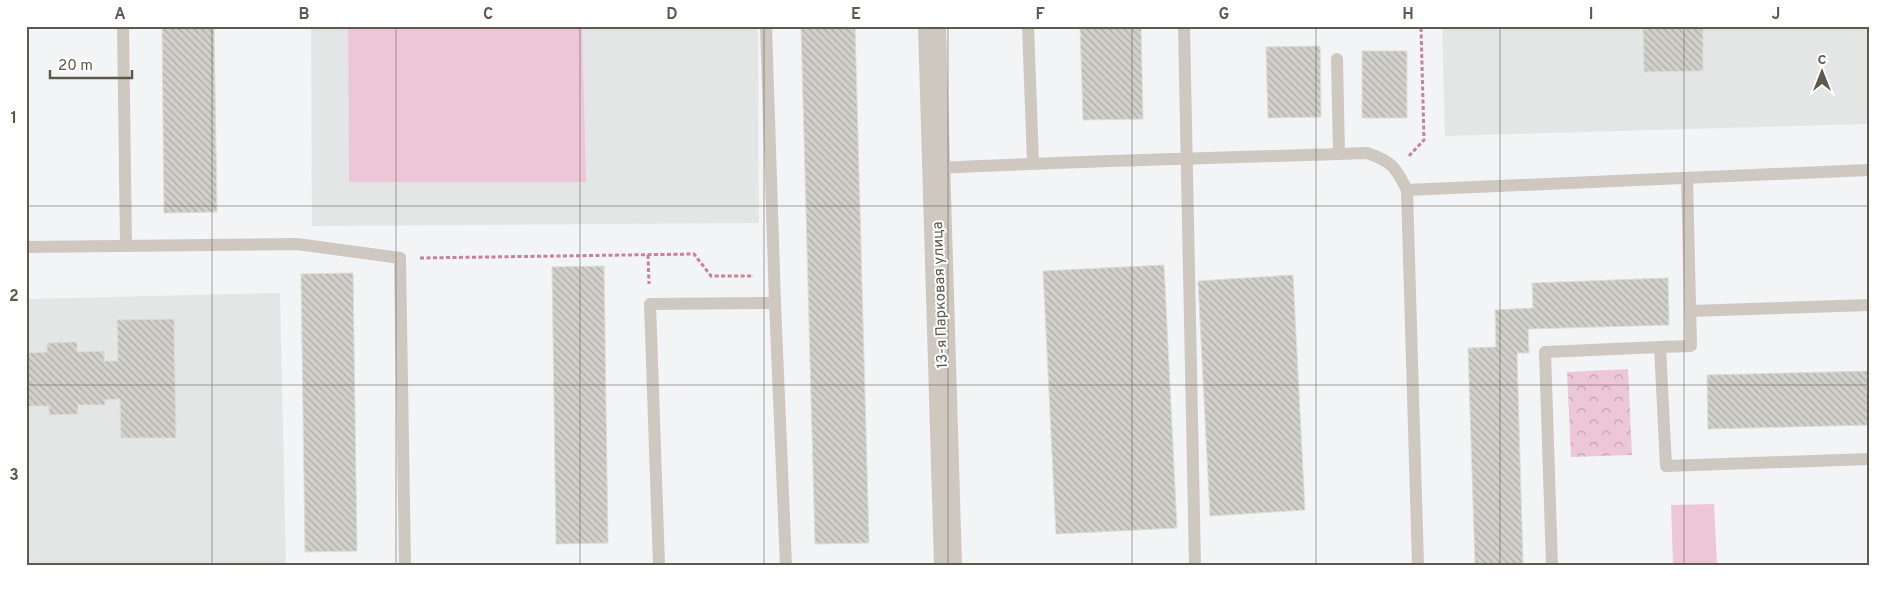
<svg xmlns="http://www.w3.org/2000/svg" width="1895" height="591" font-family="Overpass,sans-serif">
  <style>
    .education { fill: #e4e6e6 }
    .grass { fill: #edc7d7 }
    .park { fill: url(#park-crowns) }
    .building { fill: url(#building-back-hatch); stroke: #ddddd7 }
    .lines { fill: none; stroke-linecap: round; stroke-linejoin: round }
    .path { stroke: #c98197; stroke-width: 3; stroke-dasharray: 4 2.5; stroke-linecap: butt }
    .service { stroke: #cec8c0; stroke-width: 12 }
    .tertiary { stroke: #cec8c0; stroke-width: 28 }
    .grid { fill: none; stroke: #5f584c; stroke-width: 1; stroke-opacity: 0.55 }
    .labels { text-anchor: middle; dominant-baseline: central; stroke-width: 4; stroke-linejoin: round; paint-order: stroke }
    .street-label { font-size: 15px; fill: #5f584c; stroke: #fff }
    .neatline { fill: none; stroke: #5f584c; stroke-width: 2 }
    .grid-label { font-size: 16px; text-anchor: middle; font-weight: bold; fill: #5f584c }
  </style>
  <defs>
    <pattern id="park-crowns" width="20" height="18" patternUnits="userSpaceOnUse" patternTransform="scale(1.25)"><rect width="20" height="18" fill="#edc7d7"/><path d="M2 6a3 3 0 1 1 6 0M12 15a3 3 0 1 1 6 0" fill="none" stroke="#c3a4b1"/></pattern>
    <pattern id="building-back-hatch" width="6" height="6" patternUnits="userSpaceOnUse" patternTransform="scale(1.25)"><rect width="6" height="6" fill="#d1d0ca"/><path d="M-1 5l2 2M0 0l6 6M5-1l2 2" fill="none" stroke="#adaca6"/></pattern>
  </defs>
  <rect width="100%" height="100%" fill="#f3f4f5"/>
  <!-- education -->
  <g class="education">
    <path d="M311,26H758L759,223L312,226Z"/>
    <path d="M1442,26H1869V124L1445,136Z"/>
    <path d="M280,293L286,565H26V299Z"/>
  </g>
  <!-- grass -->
  <g class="grass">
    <path d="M348,26H582L586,182H349Z"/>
    <path d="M1714,504L1717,565H1673L1671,505Z"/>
  </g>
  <!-- park -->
  <path class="park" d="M1628,369L1632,455L1571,457L1567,372Z"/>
  <!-- building -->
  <g class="building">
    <path d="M162,26H214L217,212L164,213Z"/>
    <path d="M801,26H855L869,543L815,544Z"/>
    <path d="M1080,26H1141L1143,119L1083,120Z"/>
    <path d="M1643,26H1703V71L1644,72Z"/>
    <path d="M1320,46L1321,117L1268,118L1266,47Z"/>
    <rect x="1362" y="51" width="45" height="67"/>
    <path d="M1164,265L1177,528L1056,534L1043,271Z"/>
    <path d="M604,266L608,543L556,544L552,267Z"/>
    <path d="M353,273L357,551L305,552L301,274Z"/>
    <path d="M1293,275L1305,510L1210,516L1198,281Z"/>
    <path d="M1668,278L1669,325L1528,329L1529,353H1517L1523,565H1475L1468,348L1496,347L1495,310L1533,308L1532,283Z"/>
    <path d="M174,319L176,438H121L120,399L105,400V405H78V414L49,415V406H26V353L47,352V343L77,342V352L104,351V361H118L117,320Z"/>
    <path d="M1869,371V425L1708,429L1707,375Z"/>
  </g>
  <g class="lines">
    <!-- path -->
    <g class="path">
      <path d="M1409,156L1424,140L1421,26"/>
      <path d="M648,255L649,284"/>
      <path d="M420,258L694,254L711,276H754"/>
    </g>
    <!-- service -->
    <g class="service">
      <path d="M123,26L126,245"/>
      <path d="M766,26L775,303"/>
      <path d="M1028,26L1033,163"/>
      <path d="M1184,26L1195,565"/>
      <path d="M1337,59L1339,154"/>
      <path d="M937,168C1080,161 1224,158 1367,153C1392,161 1396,168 1407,190L1869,170"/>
      <path d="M1687,178L1691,346L1660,347L1666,466L1869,459"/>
      <path d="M1407,190L1418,565"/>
      <path d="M26,247L297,244L400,258L405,565"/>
      <path d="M1690,311L1869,305"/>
      <path d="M659,565L650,304L775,303L786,565"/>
      <path d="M1552,565L1545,352L1660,347"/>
    </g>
    <!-- tertiary -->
    <path class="tertiary" d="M932,26L948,565"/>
  </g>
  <!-- grid -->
  <path class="grid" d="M212,26V565M396,26V565M580,26V565M764,26V565M948,26V565M1132,26V565M1316,26V565M1500,26V565M1684,26V565M26,206H1869M26,385H1869"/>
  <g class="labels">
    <!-- street labels -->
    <g class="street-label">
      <text transform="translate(941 295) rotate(-92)">13-я Парковая улица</text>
    </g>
  </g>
  <!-- border -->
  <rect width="1895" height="591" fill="none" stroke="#ffffff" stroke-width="55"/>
  <!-- north arrow -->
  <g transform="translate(1822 72)" stroke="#ffffff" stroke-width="4" paint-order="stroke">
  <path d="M0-4L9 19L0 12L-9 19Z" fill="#5f584c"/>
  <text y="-8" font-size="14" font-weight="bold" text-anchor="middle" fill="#5f584c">С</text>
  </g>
  <!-- scale -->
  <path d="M50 70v8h82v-8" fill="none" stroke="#5f584c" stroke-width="2.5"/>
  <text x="58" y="70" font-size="15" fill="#5f584c" stroke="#ffffff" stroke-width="4" paint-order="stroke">20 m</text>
  <rect x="28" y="28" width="1840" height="536" class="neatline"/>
  <g class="grid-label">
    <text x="120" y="19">A</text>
    <text x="304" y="19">B</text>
    <text x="488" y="19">C</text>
    <text x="672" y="19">D</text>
    <text x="856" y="19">E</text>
    <text x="1040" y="19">F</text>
    <text x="1224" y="19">G</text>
    <text x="1408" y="19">H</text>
    <text x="1591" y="19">I</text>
    <text x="1776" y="19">J</text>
    <text x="14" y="123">1</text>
    <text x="14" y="301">2</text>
    <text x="14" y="480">3</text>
  </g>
</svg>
